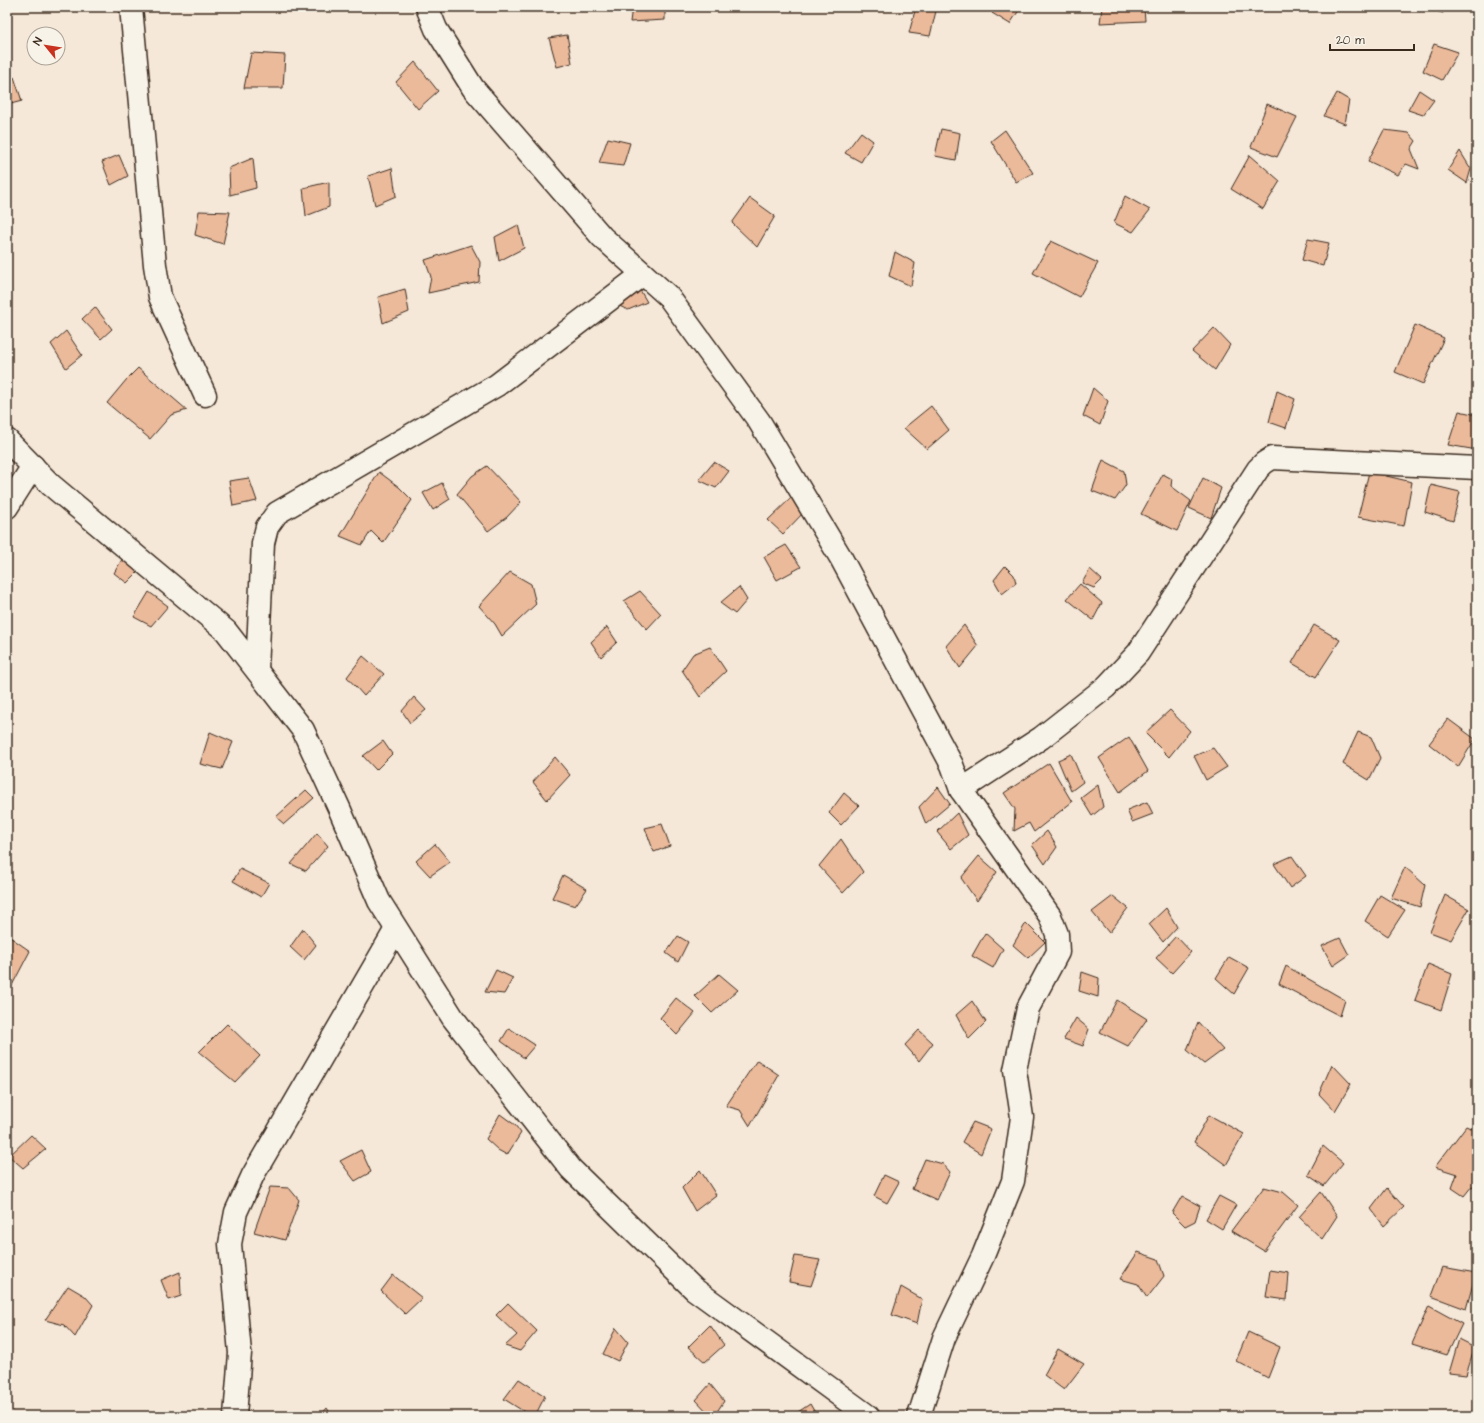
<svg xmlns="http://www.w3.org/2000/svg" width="1484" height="1423" font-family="'Architects Daughter',sans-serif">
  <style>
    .building { fill: #ebba9b; stroke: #3b2a1e }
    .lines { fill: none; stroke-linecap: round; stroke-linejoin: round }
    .minor-casing { stroke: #3b2a1e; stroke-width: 25 }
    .minor { stroke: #f7f3e8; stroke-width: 22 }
  </style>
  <rect width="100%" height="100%" fill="#f5e8d9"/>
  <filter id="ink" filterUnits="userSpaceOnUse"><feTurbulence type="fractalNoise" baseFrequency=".025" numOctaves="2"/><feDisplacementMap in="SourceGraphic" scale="8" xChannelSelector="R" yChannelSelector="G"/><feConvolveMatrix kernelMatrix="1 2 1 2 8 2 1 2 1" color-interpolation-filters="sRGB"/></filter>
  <g filter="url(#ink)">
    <!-- building -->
    <g class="building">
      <path d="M632,7H665V20L630,22Z"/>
      <path d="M916,7L936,11L930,36L909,33Z"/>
      <path d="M996,7H1021L1010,24L992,13Z"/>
      <path d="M1102,7H1144L1145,21L1100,23Z"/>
      <path d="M1428,7H1443V13L1428,9Z"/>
      <path d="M567,35L572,63L557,67L549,38Z"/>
      <path d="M1434,44L1458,52L1442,80L1423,71Z"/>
      <path d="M251,53L285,55L283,88H244Z"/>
      <path d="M415,62L438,91L418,109L396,82Z"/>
      <path d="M14,77L22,101L7,105V79Z"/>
      <path d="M1419,90L1434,100L1423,115L1408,110Z"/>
      <path d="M1337,93L1349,100L1345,124L1324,116Z"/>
      <path d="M1267,104L1297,117L1277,157L1251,147Z"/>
      <path d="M941,129L960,133L956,160L935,156Z"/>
      <path d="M1005,130L1033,173L1016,182L991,141Z"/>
      <path d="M1384,130L1409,133L1416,141L1411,149L1419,169L1406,164L1398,175L1368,161Z"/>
      <path d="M861,132L873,141L861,162L845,153Z"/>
      <path d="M608,138L630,143L623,166L599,163Z"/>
      <path d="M1460,151L1471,169L1467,183L1448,170Z"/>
      <path d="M119,155L128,176L111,185L102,162Z"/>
      <path d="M1250,155L1280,181L1263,209L1231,189Z"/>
      <path d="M253,158L256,188L230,195L229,168Z"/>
      <path d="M392,168L396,196L375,205L368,176Z"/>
      <path d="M329,182V207L306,216L303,188Z"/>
      <path d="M1125,196L1150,210L1133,232L1114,223Z"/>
      <path d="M750,198L775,216L757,247L732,223Z"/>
      <path d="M199,211L230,212L223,244L195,235Z"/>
      <path d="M518,225L524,248L499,261L495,237Z"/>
      <path d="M1308,239L1329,243L1323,266L1302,260Z"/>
      <path d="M1051,241L1098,263L1079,297L1033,273Z"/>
      <path d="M471,245L480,262L479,282L428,293L431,277L425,260Z"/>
      <path d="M895,252L915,263L911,286L889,276Z"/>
      <path d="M637,285L647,302L628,310L613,303Z"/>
      <path d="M405,289L409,312L383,323L378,297Z"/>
      <path d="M95,307L112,329L101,339L82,319Z"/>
      <path d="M1415,325L1444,338L1423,384L1395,372Z"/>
      <path d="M1214,328L1230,345L1215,370L1192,351Z"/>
      <path d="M66,331L82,355L66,368L51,344Z"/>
      <path d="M138,368L187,410L171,415L150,439L107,403L127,379Z"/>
      <path d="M1093,388L1108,401L1100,425L1083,416Z"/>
      <path d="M1277,391L1295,399L1286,428L1269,422Z"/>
      <path d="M931,406L949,430L927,449L904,428Z"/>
      <path d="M1459,411L1477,415V450L1448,445Z"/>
      <path d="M1103,460L1124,471L1126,485L1115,500L1092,491Z"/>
      <path d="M714,462L729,471L716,488L699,480Z"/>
      <path d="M487,466L521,502L507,517L488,531L457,494L472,476Z"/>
      <path d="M379,472L399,487L412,500L383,543L371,531L362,545L340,536Z"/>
      <path d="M1369,472L1412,482L1404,526L1358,517Z"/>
      <path d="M1163,474L1172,479L1171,486L1191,501L1177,531L1141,514Z"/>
      <path d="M249,478L257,501L233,506L229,481Z"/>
      <path d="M1203,478L1221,488L1211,518L1189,508Z"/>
      <path d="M442,483L450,499L433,510L423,493Z"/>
      <path d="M1431,485L1460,492L1453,521L1425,512Z"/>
      <path d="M794,495L805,511L783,534L768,520Z"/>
      <path d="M786,545L801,567L777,580L764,557Z"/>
      <path d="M124,556L140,570L127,583L114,573Z"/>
      <path d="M1005,566L1014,575L1016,583L1002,594L994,580Z"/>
      <path d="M1090,569L1102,580L1094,588L1082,583Z"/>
      <path d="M510,572L531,584L536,604L502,636L495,624L479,606Z"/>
      <path d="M1080,584L1102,603L1093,620L1067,599Z"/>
      <path d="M739,587L747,600L735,614L720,603Z"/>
      <path d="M640,591L661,614L647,629L624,601Z"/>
      <path d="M149,592L168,606L151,626L134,617Z"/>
      <path d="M964,625L978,646L960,668L946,646Z"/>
      <path d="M1314,625L1340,640L1316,677L1292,663Z"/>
      <path d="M607,627L617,642L601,657L591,642Z"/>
      <path d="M710,647L726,671L711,685L700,697L682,670L693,654Z"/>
      <path d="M363,656L384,674L364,696L347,677Z"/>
      <path d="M414,697L426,710L410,723L402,711Z"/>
      <path d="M1170,710L1190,731L1169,757L1145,733Z"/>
      <path d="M1448,719L1475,739L1458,767L1429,744Z"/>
      <path d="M210,732L233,742L222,769L200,764Z"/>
      <path d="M1358,732L1371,737L1380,758L1369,780L1343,764Z"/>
      <path d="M1129,737L1148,771L1120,792L1099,758Z"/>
      <path d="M383,741L392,754L376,770L363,756Z"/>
      <path d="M1213,748L1227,767L1206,780L1194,756Z"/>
      <path d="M1071,754L1083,782L1071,791L1058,760Z"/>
      <path d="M555,757L570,775L547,800L533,782Z"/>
      <path d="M1049,763L1072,802L1034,832L1029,823L1014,831L1015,809L1004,793Z"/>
      <path d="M1098,785L1103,807L1092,816L1081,798Z"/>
      <path d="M938,787L950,804L926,824L919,807Z"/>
      <path d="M306,790L314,798L284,824L276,817Z"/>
      <path d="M844,793L859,806L841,825L829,813Z"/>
      <path d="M1147,802L1153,814L1132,822L1127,810Z"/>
      <path d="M957,813L968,835L951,849L937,832Z"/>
      <path d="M662,824L670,846L654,852L645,828Z"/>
      <path d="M1047,831L1057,847L1045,864L1032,845Z"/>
      <path d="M317,833L328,846L306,871L291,864Z"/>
      <path d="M841,839L863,872L843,893L819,866Z"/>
      <path d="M435,844L450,862L430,876L416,861Z"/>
      <path d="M979,856L997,872L977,901L961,878Z"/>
      <path d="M1292,856L1306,876L1290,888L1274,864Z"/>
      <path d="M1405,867L1425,885L1420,907L1391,898Z"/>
      <path d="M240,869L269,883L261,897L233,881Z"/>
      <path d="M563,875L587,889L575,906L552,898Z"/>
      <path d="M1380,895L1405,910L1388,936L1365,921Z"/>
      <path d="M1445,895L1469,909L1451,940L1430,932Z"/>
      <path d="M1113,896L1128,908L1109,933L1092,912Z"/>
      <path d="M1166,908L1177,927L1163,942L1149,924Z"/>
      <path d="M1026,923L1045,942L1028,958L1013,945Z"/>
      <path d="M303,929L316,945L304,960L290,947Z"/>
      <path d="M985,933L1003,949L993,968L972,956Z"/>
      <path d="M7,935L30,951L7,995Z"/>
      <path d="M678,936L688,942L678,962L666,953Z"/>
      <path d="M1176,936L1191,952L1172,973L1156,958Z"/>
      <path d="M1340,938L1349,955L1333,966L1322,946Z"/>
      <path d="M1229,957L1249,968L1234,994L1216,978Z"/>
      <path d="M1428,964L1452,974L1441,1010L1415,1000Z"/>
      <path d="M1286,966L1345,1000L1340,1016L1279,984Z"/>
      <path d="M496,970L513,978L504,994L485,992Z"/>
      <path d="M1082,972L1099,978L1098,997L1079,991Z"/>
      <path d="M719,974L738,990L712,1013L695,996Z"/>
      <path d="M676,998L695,1013L677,1035L660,1018Z"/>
      <path d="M1117,1000L1147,1019L1128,1046L1100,1032Z"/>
      <path d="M972,1001L986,1022L969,1039L956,1015Z"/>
      <path d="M1076,1018L1089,1029L1083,1046L1064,1039Z"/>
      <path d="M1198,1022L1223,1050L1204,1064L1187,1050Z"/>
      <path d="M227,1024L260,1056L235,1082L199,1052Z"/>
      <path d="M509,1028L535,1045L524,1058L501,1041Z"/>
      <path d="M919,1030L933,1043L919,1061L905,1045Z"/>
      <path d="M757,1060L779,1075L750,1126L740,1110L726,1106Z"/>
      <path d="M1332,1064L1351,1084L1335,1111L1319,1094Z"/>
      <path d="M500,1114L515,1125L521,1133L507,1155L498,1150L486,1139Z"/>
      <path d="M1209,1115L1244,1134L1226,1165L1194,1142Z"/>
      <path d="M973,1122L991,1129L981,1154L962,1142Z"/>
      <path d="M1466,1126L1477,1131V1189L1472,1186L1464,1196L1452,1188L1457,1174L1435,1167Z"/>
      <path d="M31,1135L46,1149L23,1168L9,1156Z"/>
      <path d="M1323,1146L1343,1163L1324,1186L1308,1175Z"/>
      <path d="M361,1150L371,1172L355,1181L340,1161Z"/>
      <path d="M925,1159L943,1164L950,1172L937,1200L912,1189Z"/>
      <path d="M700,1170L716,1195L695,1211L682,1188Z"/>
      <path d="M884,1175L899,1182L887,1203L874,1196Z"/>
      <path d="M270,1187L289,1188L299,1200L285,1240L254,1232Z"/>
      <path d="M1264,1187L1283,1192L1298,1205L1264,1251L1231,1231Z"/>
      <path d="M1387,1188L1404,1207L1384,1226L1371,1209Z"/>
      <path d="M1321,1192L1337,1216L1322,1239L1299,1217Z"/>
      <path d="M1182,1196L1200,1206L1195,1221L1185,1226L1172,1213Z"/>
      <path d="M1219,1196L1236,1205L1222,1229L1206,1219Z"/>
      <path d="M1138,1252L1158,1259L1164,1276L1147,1298L1138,1284L1120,1279Z"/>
      <path d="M795,1256L820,1260L811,1286L789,1282Z"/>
      <path d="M1442,1267L1476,1273L1466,1309L1431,1296Z"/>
      <path d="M1270,1270L1289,1273L1287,1300L1266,1297Z"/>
      <path d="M180,1272L181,1296L169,1300L161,1280Z"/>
      <path d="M393,1275L422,1298L405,1314L381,1291Z"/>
      <path d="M68,1286L85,1296L93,1305L75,1337L64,1325L45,1320Z"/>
      <path d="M901,1287L922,1299L917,1324L892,1315Z"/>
      <path d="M508,1303L537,1331L520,1351L505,1346L517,1335L496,1315Z"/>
      <path d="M1429,1306L1462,1324L1447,1355L1412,1344Z"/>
      <path d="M710,1325L724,1345L705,1362L688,1347Z"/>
      <path d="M616,1328L628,1342L618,1361L603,1354Z"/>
      <path d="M1248,1332L1280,1347L1268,1378L1236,1361Z"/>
      <path d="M1459,1339L1475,1347L1466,1375L1449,1373Z"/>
      <path d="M1058,1349L1084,1364L1064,1390L1044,1375Z"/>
      <path d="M519,1379L545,1396L535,1416H531L504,1399Z"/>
      <path d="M710,1384L724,1401L714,1416H711L696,1400Z"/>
      <path d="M810,1404L817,1416H792Z"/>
      <path d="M327,1408L332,1416H320Z"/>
    </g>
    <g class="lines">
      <!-- minor casing -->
      <g class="minor-casing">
        <g id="minor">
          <path d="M131,7L155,265L160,297L205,395"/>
          <path d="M427,7L436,29L473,88L602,237L668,296L759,421L841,558L952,765L961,790L1050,916L1057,934L1058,952L1028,1008L1015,1070L1022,1117L1013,1181L983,1256L944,1338L919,1416"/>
          <path d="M7,440L51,485L226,631L303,730L339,808L379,901L453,1018L571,1169L694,1289L868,1416"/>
          <path d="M7,507L33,466"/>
          <path d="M257,670L263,543L267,527L277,513L497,385L643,274"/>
          <path d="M961,790L1041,738L1106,687L1138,653L1258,469L1264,463L1272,458L1477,468"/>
          <path d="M235,1416L240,1353L230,1244L236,1212L253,1175L396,929"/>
        </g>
      </g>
      <!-- minor -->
      <use href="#minor" class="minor"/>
    </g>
  </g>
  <!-- margin -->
  <rect width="1484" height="1423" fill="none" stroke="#f7f3e8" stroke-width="24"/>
  <rect x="12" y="12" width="1460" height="1399" fill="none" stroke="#3b2a1e" stroke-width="1.5" filter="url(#ink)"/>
  <!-- north arrow -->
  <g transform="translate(46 46) rotate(300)"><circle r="19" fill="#f7f3e8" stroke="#aca397"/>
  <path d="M0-3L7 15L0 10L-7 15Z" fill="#c8321e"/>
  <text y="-6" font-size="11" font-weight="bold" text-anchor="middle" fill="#3b2a1e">N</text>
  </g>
  <!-- scale -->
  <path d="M1330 44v6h84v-6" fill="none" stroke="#3b2a1e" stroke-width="2"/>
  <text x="1336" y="44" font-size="12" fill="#3b2a1e" stroke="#f7f3e8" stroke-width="3" paint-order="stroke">20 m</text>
</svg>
